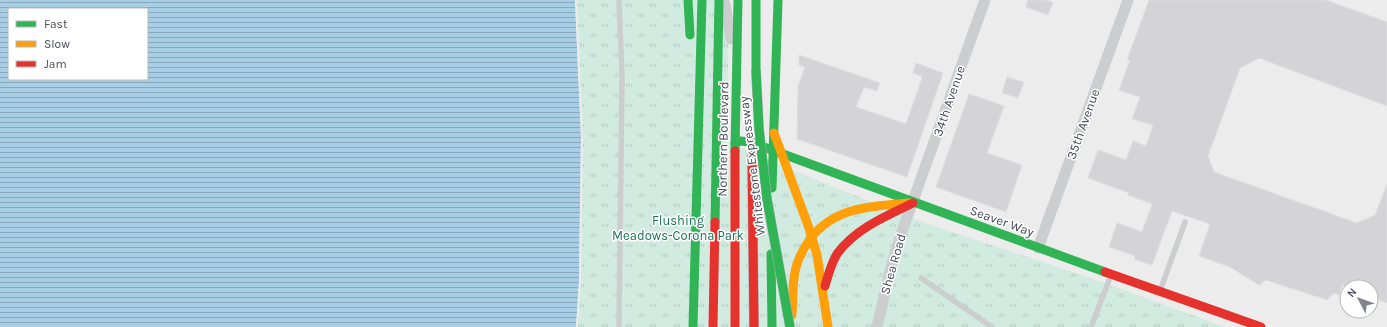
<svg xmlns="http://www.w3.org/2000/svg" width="1387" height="327" font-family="Karla,sans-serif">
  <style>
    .park { fill: url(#park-tufts) }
    .water { fill: url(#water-rules); fill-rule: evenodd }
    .pier { fill: #edecec }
    .building { fill: #d4d4d7; stroke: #dededf }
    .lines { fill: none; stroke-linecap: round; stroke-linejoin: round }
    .lane { stroke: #cbcdcf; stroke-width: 5.5 }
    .street { stroke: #cbcdcf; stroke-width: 11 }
    .fast { stroke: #30b455; stroke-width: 9 }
    .slow { stroke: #ff9f0a; stroke-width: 9 }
    .jam { stroke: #e5322d; stroke-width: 9 }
    .fast-bridge-casing { stroke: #b2b4bb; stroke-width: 10; stroke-linecap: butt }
    .jam-bridge-casing { stroke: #b2b4bb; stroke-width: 10; stroke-linecap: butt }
    .fast-bridge { stroke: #30b455; stroke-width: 9 }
    .jam-bridge { stroke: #e5322d; stroke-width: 9 }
    .labels { text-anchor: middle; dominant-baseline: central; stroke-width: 3; stroke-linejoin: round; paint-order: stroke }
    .street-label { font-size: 13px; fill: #454b57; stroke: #fff }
    .park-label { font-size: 13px; fill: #1c7257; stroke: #fff }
  </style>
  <defs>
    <pattern id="park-tufts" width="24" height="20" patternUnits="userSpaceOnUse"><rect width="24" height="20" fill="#d2ebe0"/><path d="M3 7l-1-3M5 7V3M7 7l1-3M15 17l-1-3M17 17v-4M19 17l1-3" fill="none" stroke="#b6cbc2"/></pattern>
    <pattern id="water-rules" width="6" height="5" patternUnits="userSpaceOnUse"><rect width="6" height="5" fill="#a8cee6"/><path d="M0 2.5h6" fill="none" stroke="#8ba9bd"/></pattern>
  </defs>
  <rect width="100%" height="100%" fill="#edecec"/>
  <!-- park -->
  <path class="park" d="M575,0H729L727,142L819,181L928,224L1091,278L1225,327H576L579,282L581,137Z"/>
  <!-- water -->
  <path class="water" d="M0,0H575L581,137L579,282L576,327H0ZM9,9H147V79H9Z"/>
  <!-- pier -->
  <path class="pier" d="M575,0H577L583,137L581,282L578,327H576L579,282L581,137Z"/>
  <!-- building -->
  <g class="building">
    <path d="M1028,0H1046L1053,2L1048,15L1026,7Z"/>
    <path d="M1149,0H1326L1387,22V106L1259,58L1240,68L1208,156L1214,172L1357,223L1375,215L1387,184V303L1371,297V287H1347L1342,285L1339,295L1334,293L1327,300L1266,280L1259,285L1230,267L1199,256L1210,224L1172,211L1152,265L1134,259L1135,256L1109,247L1117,223L1142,232L1152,204L1128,195L1129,193L1088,178L1098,150L1126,160L1133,141L1146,146L1153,125L1132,119L1140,97L1119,90L1130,60H1127Z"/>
    <path d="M799,55L880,83L877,91L864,87L856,107L906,124L922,78V76L913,73L916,63L943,73L907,177L797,139L798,86L805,67L799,65Z"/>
    <path d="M1007,77L1024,82L1018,98L1002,93Z"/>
    <path d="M969,94L1004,106L987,153L1022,165L1006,212L936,187Z"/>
  </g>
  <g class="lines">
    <!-- lane -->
    <g class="lane">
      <path d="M921,278L992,327"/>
      <path d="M1160,291L1185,222"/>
      <path d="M619,327L622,76L619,0"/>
      <path d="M1091,327L1111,275"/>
    </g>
    <!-- street -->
    <g class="street">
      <path d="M725,4L731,39"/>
      <path d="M1038,248L1128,0"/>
      <path d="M877,327L891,267L900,237L985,0"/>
    </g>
    <!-- fast -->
    <g class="fast">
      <path d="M688,0L690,35"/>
      <path d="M756,0V71"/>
      <path d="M735,143L740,141L750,142L1105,272"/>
      <path d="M735,151L738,0"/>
      <path d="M772,188L778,0"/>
      <path d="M715,222L719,0"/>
      <path d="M771,254L772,327"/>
      <path d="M693,327L702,0"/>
    </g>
    <!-- slow -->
    <g class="slow">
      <path d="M774,133L809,228L817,255L828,327"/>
      <path d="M792,315C793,301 792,286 795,272C797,260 803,249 810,239C835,206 873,206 910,203"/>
    </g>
    <!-- jam -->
    <g class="jam">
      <path d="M735,151V327"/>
      <path d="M1105,272L1261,327"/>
      <path d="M825,286C828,275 831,264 837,254C855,229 886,216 913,203"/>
      <path d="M713,327L715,222"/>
    </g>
    <!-- fast-bridge casing -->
    <g class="fast-bridge-casing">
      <path id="fast-bridge" d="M756,71L759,129L767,199L790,327"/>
    </g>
    <!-- jam-bridge casing -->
    <g class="jam-bridge-casing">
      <path id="jam-bridge" d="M752,155L754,327"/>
    </g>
    <!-- fast-bridge -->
    <use href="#fast-bridge" class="fast-bridge"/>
    <!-- jam-bridge -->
    <use href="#jam-bridge" class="jam-bridge"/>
  </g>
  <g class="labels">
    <!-- street labels -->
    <g class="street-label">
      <text transform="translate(949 101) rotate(-71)">34th Avenue</text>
      <text transform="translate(1083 124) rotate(-70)">35th Avenue</text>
      <text transform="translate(723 139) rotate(-89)">Northern Boulevard</text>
      <text transform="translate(752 166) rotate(-97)">Whitestone Expressway</text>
      <text transform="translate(1002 221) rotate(20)">Seaver Way</text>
      <text transform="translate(893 264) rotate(-74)">Shea Road</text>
    </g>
    <!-- park labels -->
    <g class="park-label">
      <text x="678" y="220">Flushing<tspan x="678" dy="15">Meadows-Corona Park</tspan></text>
    </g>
  </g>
  <!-- legend -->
  <rect x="8" y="8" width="140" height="72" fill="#ffffff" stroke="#b5b7bc"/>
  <rect x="16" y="21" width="20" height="6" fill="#30b455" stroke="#b5b7bc"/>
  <text x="44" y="28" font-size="12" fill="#454b57">Fast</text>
  <rect x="16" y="41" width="20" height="6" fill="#ff9f0a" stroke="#b5b7bc"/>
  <text x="44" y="48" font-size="12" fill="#454b57">Slow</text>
  <rect x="16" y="61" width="20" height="6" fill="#e5322d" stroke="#b5b7bc"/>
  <text x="44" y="68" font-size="12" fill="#454b57">Jam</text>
  <!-- north arrow -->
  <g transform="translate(1359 299) rotate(311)"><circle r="19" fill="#ffffff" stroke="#b5b7bc"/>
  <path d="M0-3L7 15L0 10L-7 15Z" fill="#80838b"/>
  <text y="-6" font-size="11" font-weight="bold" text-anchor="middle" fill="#454b57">N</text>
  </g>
</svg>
